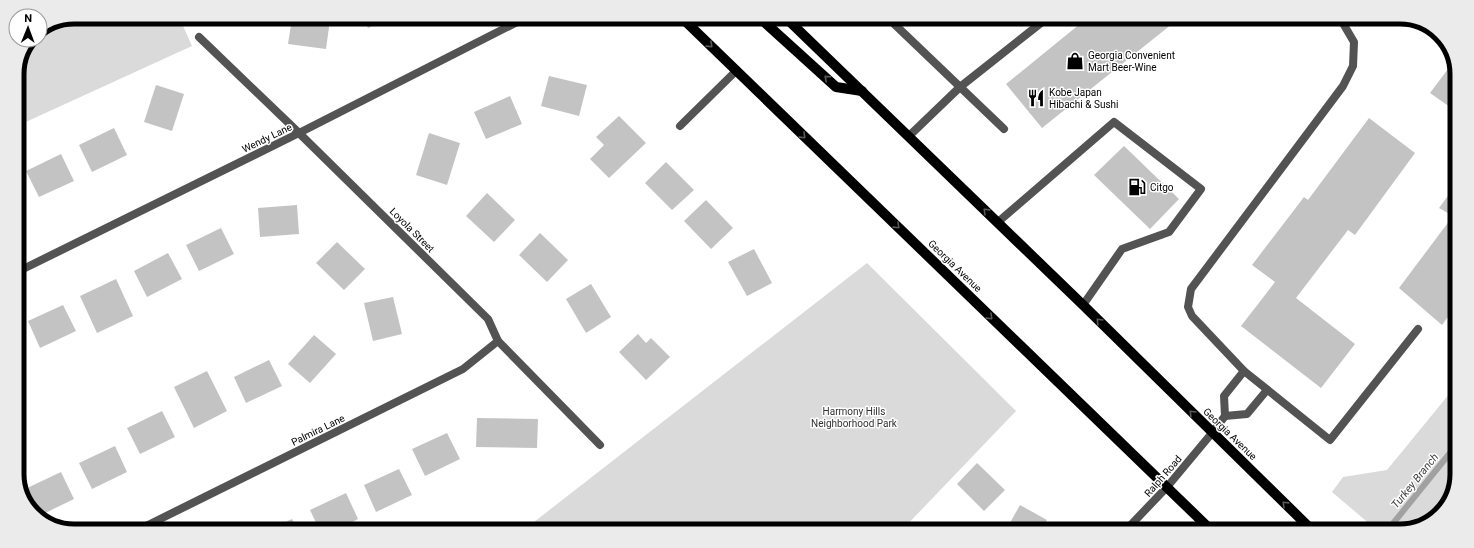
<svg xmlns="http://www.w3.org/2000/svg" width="1474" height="548" font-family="Roboto,sans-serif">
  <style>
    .green { fill: #dadada }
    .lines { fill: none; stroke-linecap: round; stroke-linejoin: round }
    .stream { stroke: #a1a1a1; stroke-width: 6 }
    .building { fill: #c3c3c3 }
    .lane { stroke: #535353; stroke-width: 8 }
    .street { stroke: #535353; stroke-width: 8 }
    .primary { stroke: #000; stroke-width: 10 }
    .oneway { stroke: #595959 }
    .labels { text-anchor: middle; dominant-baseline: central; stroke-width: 3; stroke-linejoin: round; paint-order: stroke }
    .poi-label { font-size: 10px; fill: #000; stroke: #fff; text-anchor: start }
    .street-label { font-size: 10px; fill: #000; stroke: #fff }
    .park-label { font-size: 10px; fill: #313131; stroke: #fff }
    .water-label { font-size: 11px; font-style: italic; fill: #424242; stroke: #fff }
    .rim { fill: none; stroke: #000; stroke-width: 5 }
  </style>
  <rect width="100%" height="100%" fill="#fff"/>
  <!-- green -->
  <g class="green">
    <path d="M74,17H179L192,46L17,126V71L31,40H40V31Z"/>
    <path d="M867,263L1016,411L902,530L525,529Z"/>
    <path d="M1455,387L1454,493L1432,521L1400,531H1378L1332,492L1343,477L1387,470Z"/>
  </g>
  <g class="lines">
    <!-- stream -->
    <path class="stream" d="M1391,526L1454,448"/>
  </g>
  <!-- building -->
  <g class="building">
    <path d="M292,18H315L330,20L326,49L288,44Z"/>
    <path d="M363,18H391L368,28Z"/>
    <path d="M1086,19L1177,20L1042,128L1006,84Z"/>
    <path d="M1454,61L1457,70V112L1430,93Z"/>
    <path d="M549,76L587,85L579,116L541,106Z"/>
    <path d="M156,85L184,94L172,131L144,122Z"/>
    <path d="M510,96L522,124L486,139L474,112Z"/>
    <path d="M619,116L646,143L609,178L590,159L604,145L596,137Z"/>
    <path d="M1369,118L1415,153L1355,235L1348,230L1296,298L1355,344L1321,388L1241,326L1275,282L1252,265L1304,197L1308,200Z"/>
    <path d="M114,128L127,155L92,172L79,145Z"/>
    <path d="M429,133L460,143L447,185L416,175Z"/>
    <path d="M1124,146L1179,199L1150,229L1094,175Z"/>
    <path d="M61,154L74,181L39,197L26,171Z"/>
    <path d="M666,162L694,190L672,210L645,183Z"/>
    <path d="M1456,185L1455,307L1442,325L1399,288L1453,216L1439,208Z"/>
    <path d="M487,193L515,220L494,242L466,216Z"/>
    <path d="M706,200L733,228L711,249L684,221Z"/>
    <path d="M297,205L299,234L260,237L258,208Z"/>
    <path d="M221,228L234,254L199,271L186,245Z"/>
    <path d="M540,233L568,260L547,282L519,255Z"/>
    <path d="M337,242L365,269L344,290L316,263Z"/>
    <path d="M754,249L772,283L747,296L728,262Z"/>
    <path d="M168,253L182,279L147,297L134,271Z"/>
    <path d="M116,279L133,316L97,333L80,296Z"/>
    <path d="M591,284L611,317L586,333L566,299Z"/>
    <path d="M393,297L402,334L373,341L364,303Z"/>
    <path d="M63,305L76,331L40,348L28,321Z"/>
    <path d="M638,334L646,343L651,338L670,357L646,380L619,352Z"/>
    <path d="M314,335L336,354L310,383L288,364Z"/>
    <path d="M17,347L22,357L17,359Z"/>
    <path d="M269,360L282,386L246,403L234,377Z"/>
    <path d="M207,371L227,411L194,428L174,387Z"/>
    <path d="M162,411L175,437L140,454L127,428Z"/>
    <path d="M477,418L538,419L537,448L476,447Z"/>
    <path d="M447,433L460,459L425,476L412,449Z"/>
    <path d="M115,446L127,472L92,489L79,463Z"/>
    <path d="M977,463L1005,490L984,511L957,484Z"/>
    <path d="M399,469L412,495L376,512L364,485Z"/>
    <path d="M61,472L74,499L39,516L25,489Z"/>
    <path d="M346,493L358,519L339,529H319L310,510Z"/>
    <path d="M1020,505L1047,520L1041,530H1006Z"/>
    <path d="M292,519L297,528H272Z"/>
  </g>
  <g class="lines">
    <!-- lane -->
    <g class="lane">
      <path d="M889,19L1004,129"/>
      <path d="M1341,20L1354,42L1353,66L1343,86L1191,289L1188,307L1192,316L1244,371L1330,440L1418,329"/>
      <path d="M680,126L737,70"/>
      <path d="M909,136L960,87L1046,19"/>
      <path d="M998,222L1114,122L1201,189L1169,232L1122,249L1083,305"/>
      <path d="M1225,416L1247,414L1267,390"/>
      <path d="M1212,433L1225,416L1224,396L1244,371"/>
    </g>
    <!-- street -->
    <g class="street">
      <path d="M199,37L299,133L488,319L498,341L600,445"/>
      <path d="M17,272L299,133L525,18"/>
      <path d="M142,528L463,369L498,341"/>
      <path d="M1126,530L1167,487L1212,433"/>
    </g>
    <!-- primary -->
    <g class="primary">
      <path d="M682,18L1212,531"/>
      <path d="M761,19L836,87L862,91"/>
      <path d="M787,19L1083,305L1313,531"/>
    </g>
  </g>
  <!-- one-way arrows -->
  <defs><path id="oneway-chevron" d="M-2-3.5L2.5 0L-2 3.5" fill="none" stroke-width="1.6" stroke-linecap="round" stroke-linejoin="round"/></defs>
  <g class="oneway">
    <use href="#oneway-chevron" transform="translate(710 45) rotate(44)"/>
    <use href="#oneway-chevron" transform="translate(827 78) rotate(-138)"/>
    <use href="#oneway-chevron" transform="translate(803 136) rotate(44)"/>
    <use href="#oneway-chevron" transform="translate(986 211) rotate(-136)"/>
    <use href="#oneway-chevron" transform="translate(897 226) rotate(44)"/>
    <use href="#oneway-chevron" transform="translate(990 317) rotate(44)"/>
    <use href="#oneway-chevron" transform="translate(1099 321) rotate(-135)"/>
    <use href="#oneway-chevron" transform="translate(1192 413) rotate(-135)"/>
    <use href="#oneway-chevron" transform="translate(1285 504) rotate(-136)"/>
  </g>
  <!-- icons -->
  <defs>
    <g id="shop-bare" transform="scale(1.38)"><path d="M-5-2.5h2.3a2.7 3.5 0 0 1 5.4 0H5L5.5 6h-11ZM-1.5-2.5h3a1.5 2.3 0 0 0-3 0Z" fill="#000" stroke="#fff" stroke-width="2.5" paint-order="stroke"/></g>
    <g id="restaurant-bare" transform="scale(1.38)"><path d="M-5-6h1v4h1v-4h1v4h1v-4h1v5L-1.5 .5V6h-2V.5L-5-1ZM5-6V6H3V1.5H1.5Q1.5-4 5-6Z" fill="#000" stroke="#fff" stroke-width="2.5" paint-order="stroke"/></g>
    <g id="fuel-bare" transform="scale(1.38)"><path d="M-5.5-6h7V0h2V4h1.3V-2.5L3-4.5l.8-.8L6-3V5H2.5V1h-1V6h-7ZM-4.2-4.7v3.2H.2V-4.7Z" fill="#000" stroke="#fff" stroke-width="2.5" paint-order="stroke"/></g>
  </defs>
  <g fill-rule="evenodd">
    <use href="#shop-bare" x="1075" y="61"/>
    <use href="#restaurant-bare" x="1036" y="98"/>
    <use href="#fuel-bare" x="1137" y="187"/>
  </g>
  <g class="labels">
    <!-- poi labels -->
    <g class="poi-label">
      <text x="1088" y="55">Georgia Convenient<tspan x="1088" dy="12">Mart Beer-Wine</tspan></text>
      <text x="1049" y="92">Kobe Japan<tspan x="1049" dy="12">Hibachi &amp; Sushi</tspan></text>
      <text x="1150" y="187">Citgo</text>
    </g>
    <!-- street labels -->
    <g class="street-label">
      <text transform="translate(267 138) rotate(-26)">Wendy Lane</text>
      <text transform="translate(412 230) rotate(45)">Loyola Street</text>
      <text transform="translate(955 266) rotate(44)">Georgia Avenue</text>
      <text transform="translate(318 430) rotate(-26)">Palmira Lane</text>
      <text transform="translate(1230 434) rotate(44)">Georgia Avenue</text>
      <text transform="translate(1163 476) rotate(-49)">Ralph Road</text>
    </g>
    <!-- park labels -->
    <g class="park-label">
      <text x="854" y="411">Harmony Hills<tspan x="854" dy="12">Neighborhood Park</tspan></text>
    </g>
    <!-- water labels -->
    <g class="water-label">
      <text transform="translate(1415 481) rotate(-51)">Turkey Branch</text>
    </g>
  </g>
  <!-- crop -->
  <path d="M0 0H1474V548H0ZM74 24H1400A50 50 0 0 1 1450 74V474A50 50 0 0 1 1400 524H74A50 50 0 0 1 24 474V74A50 50 0 0 1 74 24Z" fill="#ebebeb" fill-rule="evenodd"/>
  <path class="rim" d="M74 24H1400A50 50 0 0 1 1450 74V474A50 50 0 0 1 1400 524H74A50 50 0 0 1 24 474V74A50 50 0 0 1 74 24Z"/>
  <!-- north arrow -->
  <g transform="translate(28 28) rotate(1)"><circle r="19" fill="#ffffff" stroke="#999999"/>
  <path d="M0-3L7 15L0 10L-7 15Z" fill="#000000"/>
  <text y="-6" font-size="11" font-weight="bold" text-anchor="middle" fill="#000000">N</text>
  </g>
</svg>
